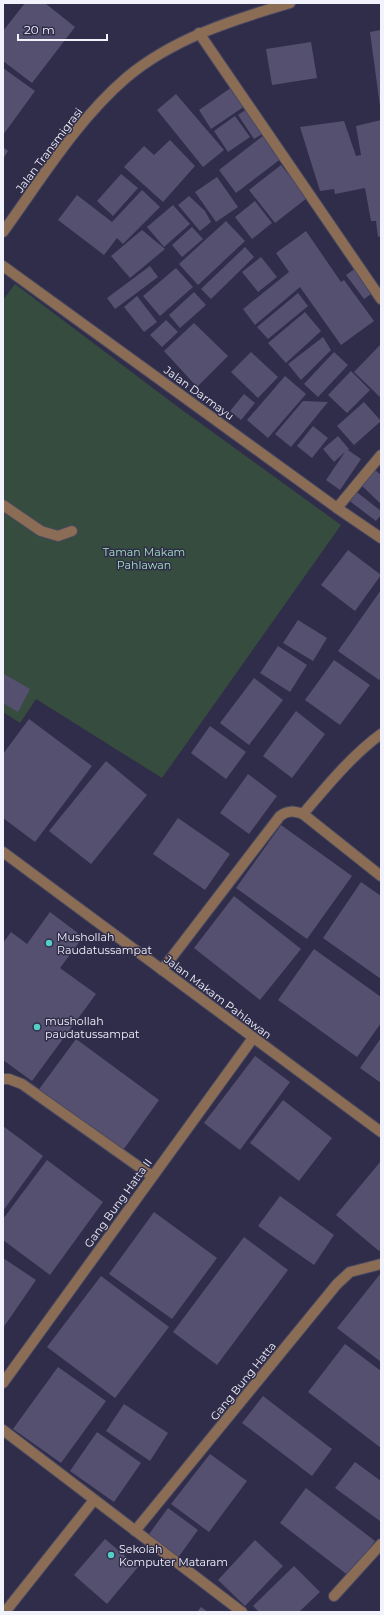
<svg xmlns="http://www.w3.org/2000/svg" width="384" height="1615" font-family="Montserrat,sans-serif">
  <style>
    .green { fill: #364c3f }
    .building { fill: #55506f }
    .lines { fill: none; stroke-linecap: round; stroke-linejoin: round }
    .service-casing { stroke: #4a4962; stroke-width: 12 }
    .minor-casing { stroke: #4a4962; stroke-width: 12 }
    .tertiary-casing { stroke: #4a4962; stroke-width: 12 }
    .service { stroke: #8b6d56; stroke-width: 10 }
    .minor { stroke: #8b6d56; stroke-width: 10 }
    .tertiary { stroke: #8b6d56; stroke-width: 10 }
    .poi-dot { fill: #54cdc7; stroke: #2f2d49; stroke-width: 1.5 }
    .labels { text-anchor: middle; dominant-baseline: central; stroke-width: 3; stroke-linejoin: round; paint-order: stroke }
    .street-label { font-size: 11px; fill: #f2f2fd; stroke: #2f2d49 }
    .park-label { font-size: 11px; fill: #a1e2bd; stroke: #2f2d49 }
    .poi-label { font-size: 11px; fill: #f2f2fd; stroke: #2f2d49; text-anchor: start }
  </style>
  <rect width="100%" height="100%" fill="#2f2d49"/>
  <!-- green -->
  <path class="green" d="M15,284L178,407L341,525L162,778L36,699L20,723L3,712V300Z"/>
  <!-- building -->
  <g class="building">
    <path d="M25,3H45L75,27L32,83L3,61V31Z"/>
    <path d="M381,30V106H380L370,32Z"/>
    <path d="M311,42L317,78L272,85L266,49Z"/>
    <path d="M3,68L35,91L3,135Z"/>
    <path d="M232,87L245,106L211,129L199,110Z"/>
    <path d="M176,94L224,150L203,167L157,110Z"/>
    <path d="M247,109L264,133L254,139L238,115Z"/>
    <path d="M235,116L250,137L228,152L214,131Z"/>
    <path d="M381,120V236L378,237L376,221H371L365,188L335,194L334,189L320,191L300,127L344,121L356,156L361,155L356,126Z"/>
    <path d="M264,135L282,158L236,193L219,170Z"/>
    <path d="M170,140L195,166L163,202L124,167L144,146L154,155Z"/>
    <path d="M3,147L8,151L3,159Z"/>
    <path d="M281,165L307,198L275,223L249,190Z"/>
    <path d="M121,174L138,188L113,216L97,201Z"/>
    <path d="M217,177L238,207L216,222L195,192Z"/>
    <path d="M142,190L160,207L123,244L117,238L104,255L58,220L77,195L112,222Z"/>
    <path d="M189,196L205,211L211,222L200,231L178,205Z"/>
    <path d="M255,201L272,223L252,239L235,217Z"/>
    <path d="M173,205L190,224L164,247L147,227Z"/>
    <path d="M226,221L245,241L198,285L179,264Z"/>
    <path d="M192,227L203,239L182,257L172,245Z"/>
    <path d="M142,230L165,249L130,278L111,256Z"/>
    <path d="M306,231L341,282L344,280L374,321L341,345L300,287L255,325L243,309L289,272L276,253Z"/>
    <path d="M245,247L254,257L211,299L201,289Z"/>
    <path d="M261,257L277,277L258,292L242,272Z"/>
    <path d="M150,266L158,277L115,309L107,298Z"/>
    <path d="M176,268L193,287L160,316L143,296Z"/>
    <path d="M356,268L374,292L364,299L346,275Z"/>
    <path d="M194,292L206,305L180,328L169,315Z"/>
    <path d="M298,293L308,306L268,339L257,327Z"/>
    <path d="M137,296L157,322L144,332L124,307Z"/>
    <path d="M305,312L321,331L286,363L268,343Z"/>
    <path d="M166,320L178,332L162,347L150,335Z"/>
    <path d="M194,323L228,356L197,387L164,351Z"/>
    <path d="M323,337L331,350L301,380L288,364Z"/>
    <path d="M381,344V398L354,372Z"/>
    <path d="M251,352L278,377L258,398L231,372Z"/>
    <path d="M334,352L348,365L318,397L304,384Z"/>
    <path d="M351,371L370,390L347,413L328,395Z"/>
    <path d="M285,376L306,394L268,438L247,420Z"/>
    <path d="M244,394L255,403L241,420L230,411Z"/>
    <path d="M303,401L328,402L291,447L275,434Z"/>
    <path d="M364,402L381,421L354,445L337,426Z"/>
    <path d="M313,426L328,438L312,458L297,446Z"/>
    <path d="M338,436L349,449L348,450L361,459L340,490L326,480L345,452L334,462L323,449Z"/>
    <path d="M374,469L381,475V504L360,484Z"/>
    <path d="M354,490L381,511V515L376,521L347,499Z"/>
    <path d="M348,550L381,575L355,611L321,585Z"/>
    <path d="M381,590V677L379,680L338,651Z"/>
    <path d="M298,620L327,638L313,661L283,643Z"/>
    <path d="M278,646L307,665L290,692L260,673Z"/>
    <path d="M334,660L370,685L340,725L305,700Z"/>
    <path d="M4,674L30,689L18,712L3,703Z"/>
    <path d="M254,678L283,700L249,745L220,723Z"/>
    <path d="M296,711L325,734L292,778L263,756Z"/>
    <path d="M29,719L92,766L35,842L3,818V754Z"/>
    <path d="M210,726L246,752L226,779L191,753Z"/>
    <path d="M106,761L147,795L91,864L49,831Z"/>
    <path d="M248,774L277,796L249,834L220,813Z"/>
    <path d="M178,818L230,854L205,890L153,854Z"/>
    <path d="M281,825L352,876L307,939L236,888Z"/>
    <path d="M361,882L381,896V979L323,938Z"/>
    <path d="M234,896L301,949L260,1000L194,948Z"/>
    <path d="M50,912L83,937L60,968L96,994L32,1081L3,1060V943L11,932L27,944Z"/>
    <path d="M314,949L381,997V1023L357,1057L278,1000Z"/>
    <path d="M381,1038V1083L360,1068Z"/>
    <path d="M76,1039L159,1100L121,1153L37,1092Z"/>
    <path d="M255,1056L290,1082L240,1150L204,1123Z"/>
    <path d="M283,1100L332,1138L299,1181L250,1143Z"/>
    <path d="M3,1126L43,1156L3,1211Z"/>
    <path d="M47,1160L103,1202L50,1275L3,1240V1219Z"/>
    <path d="M381,1161V1248L379,1251L336,1215Z"/>
    <path d="M280,1196L334,1235L314,1265L258,1226Z"/>
    <path d="M154,1212L217,1258L172,1319L109,1274Z"/>
    <path d="M244,1237L288,1270L217,1365L173,1332Z"/>
    <path d="M3,1258L36,1280L3,1328Z"/>
    <path d="M381,1273V1362L337,1328Z"/>
    <path d="M101,1276L169,1327L115,1398L47,1347Z"/>
    <path d="M345,1344L381,1371V1448L308,1392Z"/>
    <path d="M58,1367L106,1401L61,1463L13,1429Z"/>
    <path d="M263,1396L332,1449L312,1476L242,1423Z"/>
    <path d="M124,1404L168,1433L150,1461L106,1431Z"/>
    <path d="M97,1432L141,1463L114,1502L70,1471Z"/>
    <path d="M210,1454L247,1481L209,1532L171,1504Z"/>
    <path d="M355,1462L381,1481L380,1521L335,1488Z"/>
    <path d="M306,1488L375,1541L349,1576L280,1523Z"/>
    <path d="M168,1508L198,1530L177,1559L147,1537Z"/>
    <path d="M105,1539L138,1567L107,1604L74,1575Z"/>
    <path d="M255,1540L283,1566L245,1606L218,1580Z"/>
    <path d="M294,1566L320,1592L299,1612H259L253,1606Z"/>
    <path d="M201,1607L208,1612H197Z"/>
  </g>
  <g class="lines">
    <!-- service casing -->
    <g class="service-casing">
      <path id="service" d="M3,505L41,531L58,536L72,531"/>
    </g>
    <!-- minor casing -->
    <g class="minor-casing">
      <g id="minor">
        <path d="M199,33L381,299"/>
        <path d="M3,266L337,508L381,538"/>
        <path d="M337,508L381,455"/>
        <path d="M303,814C327,786 351,756 381,734"/>
        <path d="M3,852L381,1132"/>
        <path d="M162,970L280,816C288,810 294,811 303,814L381,876"/>
        <path d="M3,1079H9L22,1084L152,1176"/>
        <path d="M3,1383L253,1038"/>
        <path d="M3,1430L242,1612"/>
        <path d="M135,1531L337,1284L350,1272L381,1264"/>
        <path d="M334,1596L381,1544"/>
        <path d="M5,1612L94,1500"/>
      </g>
    </g>
    <!-- tertiary casing -->
    <g class="tertiary-casing">
      <path id="tertiary" d="M3,232C40,181 77,120 126,78C172,39 232,20 290,3"/>
    </g>
    <!-- service -->
    <use href="#service" class="service"/>
    <!-- minor -->
    <use href="#minor" class="minor"/>
    <!-- tertiary -->
    <use href="#tertiary" class="tertiary"/>
  </g>
  <!-- markers -->
  <g class="poi-dot">
    <circle cx="49" cy="943" r="4"/>
    <circle cx="37" cy="1027" r="4"/>
    <circle cx="111" cy="1555" r="4"/>
  </g>
  <g class="labels">
    <!-- street labels -->
    <g class="street-label">
      <text transform="translate(49 150) rotate(-53)">Jalan Transmigrasi</text>
      <text transform="translate(199 393) rotate(36)">Jalan Darmayu</text>
      <text transform="translate(218 997) rotate(37)">Jalan Makam Pahlawan</text>
      <text transform="translate(118 1203) rotate(-54)">Gang Bung Hatta II</text>
      <text transform="translate(243 1381) rotate(-51)">Gang Bung Hatta</text>
    </g>
    <!-- park labels -->
    <g class="park-label">
      <text x="144" y="552">Taman Makam<tspan x="144" dy="13">Pahlawan</tspan></text>
    </g>
    <!-- poi labels -->
    <g class="poi-label">
      <text x="57" y="937">Mushollah<tspan x="57" dy="13">Raudatussampat</tspan></text>
      <text x="45" y="1021">mushollah<tspan x="45" dy="13">paudatussampat</tspan></text>
      <text x="119" y="1549">Sekolah<tspan x="119" dy="13">Komputer Mataram</tspan></text>
    </g>
  </g>
  <!-- border -->
  <rect width="384" height="1615" fill="none" stroke="#f2f2fd" stroke-width="8"/>
  <!-- scale -->
  <path d="M18 34v6h89v-6" fill="none" stroke="#f2f2fd" stroke-width="2"/>
  <text x="24" y="34" font-size="12" fill="#f2f2fd" stroke="#2f2d49" stroke-width="3" paint-order="stroke">20 m</text>
</svg>
